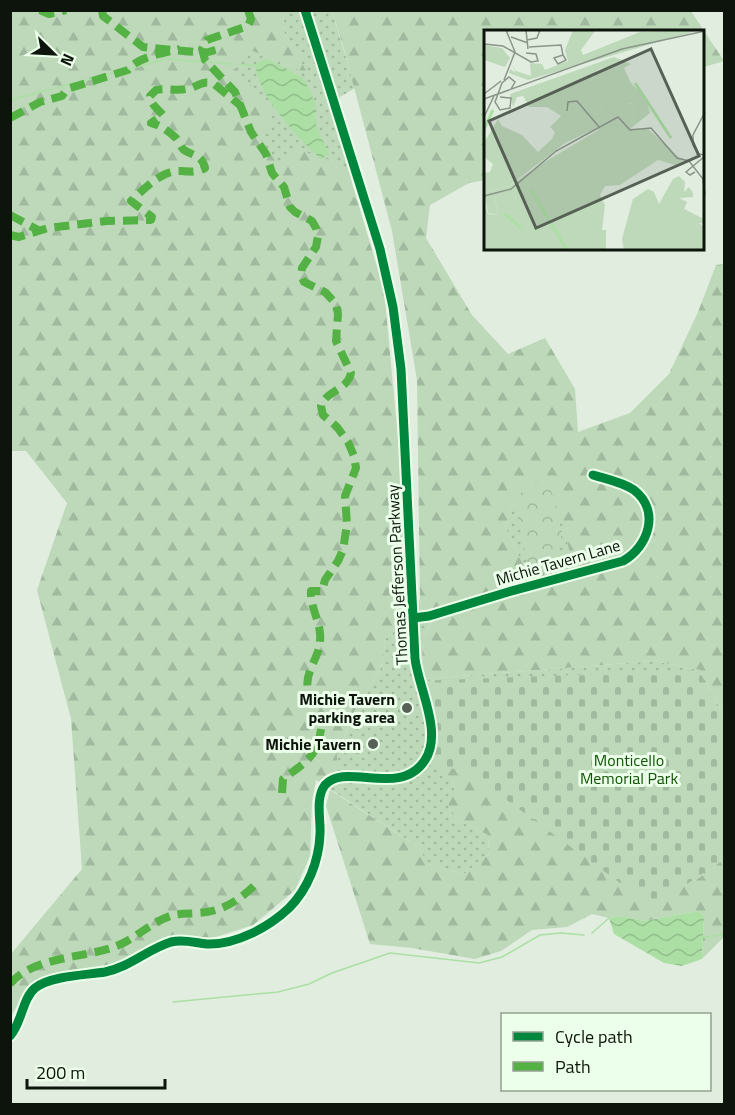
<svg xmlns="http://www.w3.org/2000/svg" width="735" height="1115" font-family="'Titillium Web',sans-serif">
  <style>
    .grass { fill: url(#grass-dots) }
    .forest { fill: url(#forest-firs); fill-rule: evenodd }
    .cemetery { fill: url(#cemetery-stones) }
    .park { fill: url(#park-crowns) }
    .water { fill: url(#water-waves) }
    .lines { fill: none; stroke-linecap: round; stroke-linejoin: round }
    .stream { stroke: #abdfa4; stroke-width: 1.5 }
    .minor-casing { stroke: #a5afa4; stroke-width: 8 }
    .primary-casing { stroke: #c3cac3; stroke-width: 11 }
    .minor { stroke: #fafcfa; stroke-width: 5 }
    .primary { stroke: #e8efe8; stroke-width: 8 }
    .quiet { stroke: #54b144; stroke-width: 8; stroke-dasharray: 15 8; stroke-linecap: butt }
    .cycleway-casing { stroke: #ecffea; stroke-width: 13 }
    .cycleway { stroke: #00873e; stroke-width: 9 }
    .poi-dot { fill: #566055; stroke: #ecffea; stroke-width: 2 }
    .labels { text-anchor: middle; dominant-baseline: central; stroke-width: 6; stroke-linejoin: round; paint-order: stroke }
    .street-label { font-size: 16px; fill: #0c140b; stroke: #ecffea }
    .poi-label { font-size: 16px; font-weight: bold; fill: #0c140b; stroke: #ecffea; text-anchor: end }
    .park-label { font-size: 16px; fill: #0e5404; stroke: #ecffea }
    .inset-river { fill: none; stroke: #abdfa4; stroke-width: 3 }
    .inset-road { fill: none; stroke: #8b968a; stroke-width: 1.5 }
    .view { fill: #566055; fill-opacity: 0.15; stroke: #566055; stroke-width: 3 }
    .inset-edge { fill: none; stroke: #0c140b; stroke-width: 3 }
  </style>
  <defs>
    <pattern id="grass-dots" width="8" height="8" patternUnits="userSpaceOnUse" patternTransform="scale(1.5)"><rect width="8" height="8" fill="#bdd9b9"/><path d="M2 2h.1M6 6h.1" fill="none" stroke="#a1b99e" stroke-width="1.8" stroke-linecap="round"/></pattern>
    <pattern id="forest-firs" width="22" height="20" patternUnits="userSpaceOnUse" patternTransform="scale(1.5)"><rect width="22" height="20" fill="#bdd9b9"/><path d="M5 1l3.5 6h-7zM16 11l3.5 6h-7z" fill="#a1b99e"/></pattern>
    <pattern id="cemetery-stones" width="16" height="16" patternUnits="userSpaceOnUse" patternTransform="scale(1.5)"><rect width="16" height="16" fill="#bdd9b9"/><path d="M2 7V4a2 2 0 0 1 4 0v3zM10 15v-3a2 2 0 0 1 4 0v3z" fill="#a1b99e"/></pattern>
    <pattern id="park-crowns" width="20" height="18" patternUnits="userSpaceOnUse" patternTransform="scale(1.5)"><rect width="20" height="18" fill="#bdd9b9"/><path d="M2 6a3 3 0 1 1 6 0M12 15a3 3 0 1 1 6 0" fill="none" stroke="#a1b99e"/></pattern>
    <pattern id="water-waves" width="16" height="10" patternUnits="userSpaceOnUse" patternTransform="scale(1.5)"><rect width="16" height="10" fill="#abdfa4"/><path d="M0 5q4-4 8 0t8 0" fill="none" stroke="#92be8c"/></pattern>
  </defs>
  <rect width="100%" height="100%" fill="#e0eddf"/>
  <!-- grass -->
  <g class="grass">
    <path d="M283,11H332L355,88L340,97L337,104L352,183L330,160L280,169L261,140L231,64L253,51L307,73L284,32Z"/>
    <path d="M551,479L577,578L535,590L505,527L517,495Z"/>
    <path d="M420,600L422,613L433,619L422,640L423,679L654,661L700,670L724,716V859L695,881L662,870L443,773L456,791V819L488,835L489,854L464,874L428,864L417,846L316,780L337,770V756L355,710L381,668L386,638L393,633L398,608L407,607Z"/>
  </g>
  <!-- forest -->
  <g class="forest">
    <path d="M10,11H283L284,32L308,74L253,51L232,65L275,111L261,140L280,168L293,148L330,160L352,183L384,290L401,470L407,607L397,608L393,633L386,638L381,668L355,710L337,755V771L316,780L312,801L310,856L295,890L253,925L213,938L192,936L168,938L118,964L38,981L27,990L12,1014L11,954L82,869L71,719L37,590L67,503L26,451H11Z"/>
    <path d="M332,11H691L724,61L704,67V32H486V180L469,183L430,205L426,238L472,315L508,354L545,338L575,389L578,432L630,413L669,374L698,312L716,265L724,264V716L700,670L654,661L423,679L422,640L433,620L422,613L420,600L417,380L392,231L344,49ZM550,480L577,578L535,590L505,527L517,495Z"/>
    <path d="M446,768L473,770L662,870L695,881L724,859V937L702,959L704,917L699,911L644,921L621,916L609,918L592,914L567,927L532,930L501,951L475,959L412,948L370,944L326,806L330,790L417,846L429,864L464,874L489,854L488,835L456,819L448,803L456,791L442,773Z"/>
  </g>
  <!-- cemetery -->
  <path class="cemetery" d="M699,670L724,719V859L653,907L467,771L423,763L431,749L419,681Z"/>
  <!-- park -->
  <path class="park" d="M547,474L562,532L553,580L532,585L514,498Z"/>
  <!-- water -->
  <g class="water">
    <path d="M266,59L285,68L304,79L314,100L316,126L329,154L321,159C300,140 254,92 256,63Z"/>
    <path d="M699,911L704,917L702,959L682,966L664,963L614,934L609,918L621,916L644,921Z"/>
  </g>
  <g class="lines">
    <!-- stream -->
    <g class="stream">
      <path d="M238,64L256,66"/>
      <path d="M10,100L167,59L232,64"/>
      <path d="M592,933L609,918"/>
      <path d="M703,937L724,935"/>
      <path d="M173,1002L278,992L309,984L332,973L390,953L479,963L502,957L540,935L561,933L584,935"/>
    </g>
    <!-- minor casing -->
    <g class="minor-casing">
      <path id="minor" d="M413,618L429,616L508,592L623,561C648,547 661,511 634,490C622,482 606,479 593,475"/>
    </g>
    <!-- primary casing -->
    <g class="primary-casing">
      <path id="primary" d="M10,1036C22,1023 22,999 35,988C50,976 86,975 105,972C130,967 148,949 171,942C184,939 195,943 207,944C236,945 269,927 289,908C308,889 319,861 320,834C321,820 315,798 325,785C345,761 400,799 425,760C443,733 419,689 415,659L401,369L393,307L380,249L305,10"/>
    </g>
    <!-- minor -->
    <use href="#minor" class="minor"/>
    <!-- primary -->
    <use href="#primary" class="primary"/>
    <!-- quiet -->
    <g class="quiet">
      <path d="M40,10L49,14L66,10"/>
      <path d="M102,10L103,16L143,47L205,53L219,49"/>
      <path d="M248,10L251,19L248,26L207,40L202,49L205,60L235,92L251,132L266,154L272,173L284,187L290,207L295,212L312,221L316,228L318,236L316,247L302,268L301,275L304,282L325,292L336,304L338,314L336,341L351,373C347,391 326,390 321,406L323,415L337,427L348,442L354,456L356,468L345,496L347,524L343,550L338,561L325,580L322,591H311C310,609 322,623 320,641C319,659 304,672 308,690"/>
      <path d="M10,118L40,102L62,96L67,89L128,70C137,57 164,53 180,49"/>
      <path d="M10,215L38,230"/>
      <path d="M10,235L19,237L48,228L107,221L151,220L152,217L131,201C142,191 156,176 171,172C183,169 193,175 205,168C202,155 194,156 184,150C180,147 179,141 176,138C168,131 161,125 151,123L163,115C157,108 151,105 150,96L156,90C166,88 176,91 186,89C197,88 202,79 214,84L241,106"/>
      <path d="M282,793L283,779C304,763 317,758 321,729"/>
      <path d="M10,984C32,957 83,958 114,947C134,940 150,923 170,916C180,913 188,914 198,913C223,912 241,899 258,882"/>
    </g>
    <!-- cycleway casing -->
    <g class="cycleway-casing">
      <g id="cycleway">
        <path d="M413,618L429,616L508,592L623,561C648,547 661,511 634,490C622,482 606,479 593,475"/>
        <path d="M10,1036C22,1023 22,999 35,988C50,976 86,975 105,972C130,967 148,949 171,942C184,939 195,943 207,944C236,945 269,927 289,908C308,889 319,861 320,834C321,820 315,798 325,785C345,761 400,799 425,760C443,733 419,689 415,659L401,369L393,307L380,249L305,10"/>
      </g>
    </g>
    <!-- cycleway -->
    <use href="#cycleway" class="cycleway"/>
  </g>
  <!-- markers -->
  <g class="poi-dot">
    <circle cx="407" cy="708" r="6"/>
    <circle cx="373" cy="744" r="6"/>
  </g>
  <g class="labels">
    <!-- street labels -->
    <g class="street-label">
      <text transform="translate(558 562) rotate(-16)">Michie Tavern Lane</text>
      <text transform="translate(397 575) rotate(-93)">Thomas Jefferson Parkway</text>
    </g>
    <!-- poi labels -->
    <g class="poi-label">
      <text x="395" y="699">Michie Tavern<tspan x="395" dy="18">parking area</tspan></text>
      <text x="361" y="744">Michie Tavern</text>
    </g>
    <!-- park labels -->
    <g class="park-label">
      <text x="629" y="760">Monticello<tspan x="629" dy="18">Memorial Park</tspan></text>
    </g>
  </g>
  <!-- overview -->
  <g transform="translate(484 30)">
    <rect width="220" height="220" fill="#e0eddf"/>
    <path d="M123,36L136,40L138,81L142,73L150,74L146,102L114,100L124,92L105,53ZM56,135L59,147L47,161L43,150L11,168L14,185L4,183L0,163L25,156Z" fill="#bdd9b9"/>
    <path d="M89,0H128L111,1L97,20L99,25L156,2L215,0L44,50L25,43L26,39L32,43L28,35L32,41L47,46L46,33L58,34L61,40L84,31L81,20ZM130,27L147,34L140,38L147,53L161,67L166,83L146,99L150,74L143,73L136,84L134,80L136,40L128,36L115,39L105,53L124,93L81,113L25,156L0,163V143L6,142L9,134L0,127L1,111L14,89L18,96L38,105L54,122L68,109L71,102L66,97L77,86L63,77H45L39,66L33,67L29,77L26,64ZM163,98L199,131L191,135L174,130L136,155L121,156L116,165L121,175L118,200H122V220H0V173L4,184L14,185L11,168L43,149L47,160L51,151L58,147L55,146L56,135L114,100ZM195,146L201,152L200,162L205,157L209,163V167L195,168L203,172L200,179L220,189V193H215L220,197V220H140L138,209L149,169L164,159L170,162L175,174L189,149Z" fill="#bdd9b9"/>
    <path d="M129,36L142,44L136,87L124,93L105,53L116,39Z" fill="#bdd9b9"/>
    <path d="M0,15L18,18L26,28L21,37L0,30Z" fill="#bdd9b9"/>
    <path class="inset-river" d="M151,53L187,108M0,99L9,80M47,160L83,220M21,184L37,198"/>
    <path class="inset-road" d="M42,0L44,19M27,7L44,13M43,10L53,8L56,0M0,14L19,16L47,32L54,31L52,24L42,23M45,17L77,15L79,25L70,28L74,34L82,30L79,25M20,50L31,22L22,0M0,64L17,51M16,67L27,68L26,78L16,80L11,72L18,53L25,47L31,52L27,59M0,69L138,19L221,1M83,81L84,72L93,71L116,98M221,82L209,105V115L215,124L221,125M0,87L10,66M211,142L206,145L202,142L221,126M0,166L27,159L72,121L134,87L146,100L167,98L193,128L205,131L219,149L221,165"/>
    <path class="view" d="M167,19L215,126L52,198L5,91Z"/>
    <rect width="220" height="220" class="inset-edge"/>
  </g>
  <!-- border -->
  <rect width="735" height="1115" fill="none" stroke="#0c140b" stroke-width="24"/>
  <!-- legend -->
  <rect x="501" y="1013" width="210" height="78" fill="#ecffea" stroke="#92a191" stroke-width="1.5"/>
  <rect x="513" y="1032" width="30" height="9" fill="#00873e" stroke="#92a191" stroke-width="1.5"/>
  <text x="555" y="1043" font-size="18" fill="#0c140b">Cycle path</text>
  <rect x="513" y="1062" width="30" height="9" fill="#54b144" stroke="#92a191" stroke-width="1.5"/>
  <text x="555" y="1073" font-size="18" fill="#0c140b">Path</text>
  <!-- north arrow -->
  <g transform="translate(54 54) rotate(114)" stroke="#ecffea" stroke-width="4.5" paint-order="stroke">
  <path d="M0-4.5L10 22L0 15L-10 22Z" fill="#0c140b"/>
  <text y="-9" font-size="16" font-weight="bold" text-anchor="middle" fill="#0c140b">N</text>
  </g>
  <!-- scale -->
  <path d="M27 1079v9h138v-9" fill="none" stroke="#0c140b" stroke-width="3"/>
  <text x="36" y="1079" font-size="18" fill="#0c140b" stroke="#ecffea" stroke-width="4.5" paint-order="stroke">200 m</text>
</svg>
